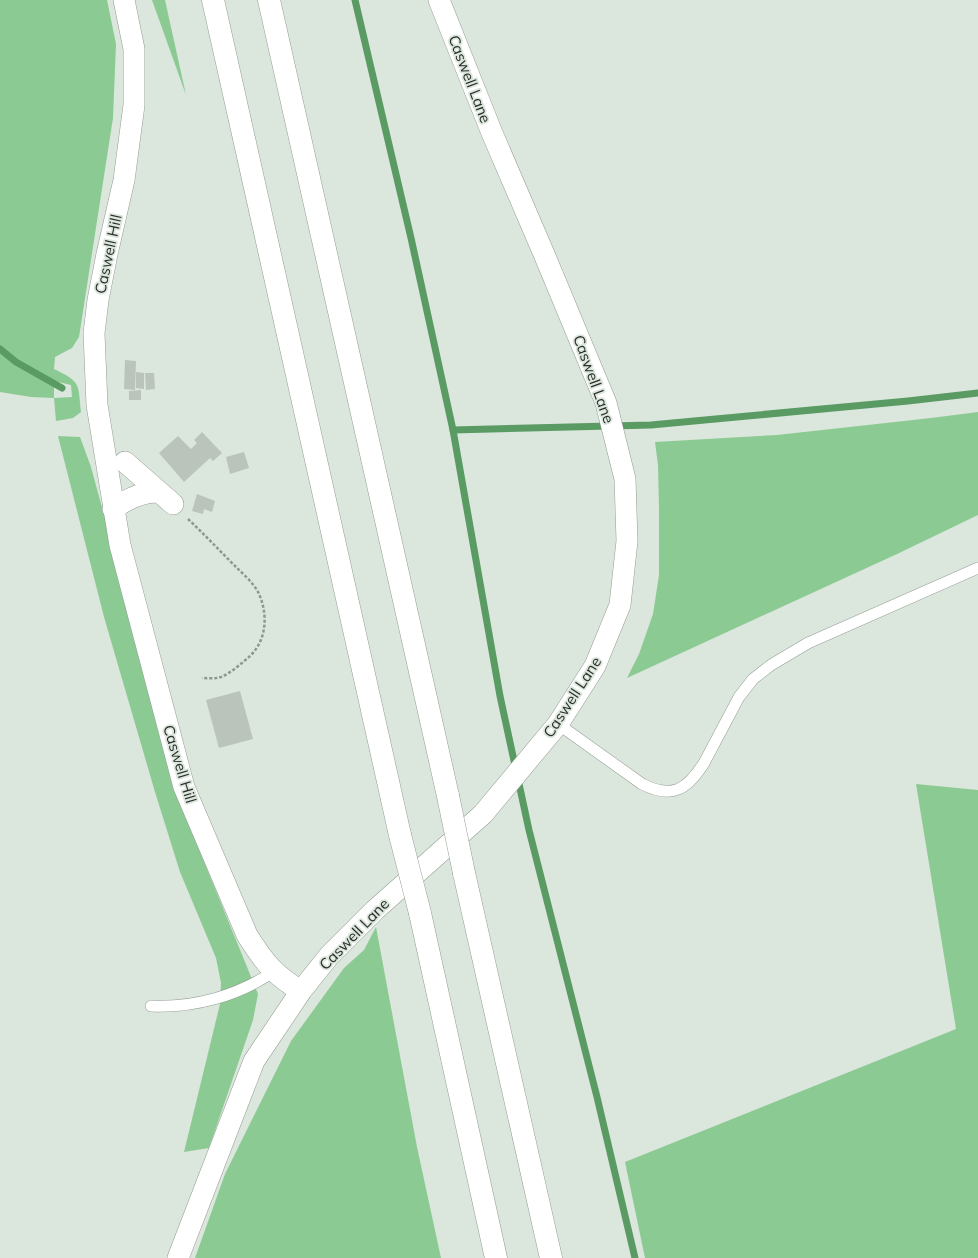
<svg xmlns="http://www.w3.org/2000/svg" width="978" height="1258" font-family="Mulish,sans-serif">
  <style>
    .green { fill: #8cca94; fill-rule: evenodd }
    .lines { fill: none; stroke-linecap: round; stroke-linejoin: round }
    .stream { stroke: #599b63; stroke-width: 7 }
    .building { fill: #bac4bb }
    .lane-casing { stroke: #949d94; stroke-width: 12 }
    .street-casing { stroke: #949d94; stroke-width: 22 }
    .highway-casing { stroke: #949d94; stroke-width: 23 }
    .path { stroke: #8e968f; stroke-width: 2.5; stroke-dasharray: 3 2; stroke-linecap: butt }
    .lane { stroke: #fff; stroke-width: 11 }
    .street { stroke: #fff; stroke-width: 21 }
    .highway { stroke: #fff; stroke-width: 22 }
    .highway-bridge-casing { stroke: #949d94; stroke-width: 23; stroke-linecap: butt }
    .highway-bridge { stroke: #fff; stroke-width: 22 }
    .labels { text-anchor: middle; dominant-baseline: central; stroke-width: 3.5; stroke-linejoin: round; paint-order: stroke }
    .street-label { font-size: 15px; fill: #292c29; stroke: #dbe6dc }
  </style>
  <rect width="100%" height="100%" fill="#dbe6dc"/>
  <!-- green -->
  <g class="green">
    <path d="M0,0H107L116,44L113,118L79,337L72,348L55,357L54,369C81,382 78,383 81,412L73,418L56,421L54,398L31,397L0,392ZM54,381L71,385L72,397L54,398Z"/>
    <path d="M152,0H165L186,95Z"/>
    <path d="M978,412V515L897,554L627,678L639,654L653,614L659,575V508L658,465L655,442L777,435L931,418Z"/>
    <path d="M58,436L80,437L91,467L187,820L258,994L253,1020L209,1148L184,1152L220,1004L221,983L216,958L180,872L155,792L104,617Z"/>
    <path d="M916,784L978,790V1258H645L625,1162L956,1029Z"/>
    <path d="M376,927L417,1147L441,1258H195L225,1174L291,1041L344,968L364,950Z"/>
  </g>
  <g class="lines">
    <!-- stream -->
    <g class="stream">
      <path d="M355,0L411,238L453,430L500,696L529,830L597,1097L635,1258"/>
      <path d="M0,349L16,362L62,388"/>
      <path d="M453,430L651,425L908,401L978,393"/>
    </g>
  </g>
  <!-- building -->
  <g class="building">
    <path d="M125,360L136,361L135,390L124,389Z"/>
    <path d="M136,372L144,373V389L136,388Z"/>
    <path d="M145,373H154L155,389L146,390Z"/>
    <path d="M141,390V400H129V391Z"/>
    <path d="M202,432L222,453L213,461L210,458L184,482L159,453L178,436L191,449L197,443L194,440Z"/>
    <path d="M244,452L249,468L230,474L226,457Z"/>
    <path d="M197,494L215,501L212,512L204,509L203,514L192,511Z"/>
    <path d="M240,691L253,739L219,748L206,700Z"/>
  </g>
  <g class="lines">
    <!-- lane casing -->
    <g class="lane-casing">
      <g id="lane">
        <path d="M558,724L642,784C672,799 687,790 704,763L739,697L753,679L771,665L808,643L978,568"/>
        <path d="M151,1006C194,1008 237,996 273,972"/>
      </g>
    </g>
    <!-- street casing -->
    <g class="street-casing">
      <g id="street">
        <path d="M124,0L134,49V105L124,180L107,254L98,300L94,333L97,405L120,545L184,787L247,935C264,962 274,975 301,991"/>
        <path d="M125,462L173,504"/>
        <path d="M113,509C127,499 142,491 159,492"/>
        <path d="M178,1258L254,1061L301,991L329,956L375,910L483,814L558,724L595,666L620,605L627,541L625,479L606,403L544,254L492,133L439,0"/>
      </g>
    </g>
    <!-- highway casing -->
    <g class="highway-casing">
      <g id="highway">
        <path d="M213,0L400,835"/>
        <path d="M269,0L448,796"/>
        <path d="M464,873L551,1258"/>
        <path d="M420,913L496,1258"/>
      </g>
    </g>
    <!-- path -->
    <path class="path" d="M188,519C204,534 219,550 235,566C243,574 254,583 259,594C268,614 267,640 250,656C242,663 231,673 221,677C215,679 208,678 202,678"/>
    <!-- lane -->
    <use href="#lane" class="lane"/>
    <!-- street -->
    <use href="#street" class="street"/>
    <!-- highway -->
    <use href="#highway" class="highway"/>
    <!-- highway-bridge casing -->
    <g class="highway-bridge-casing">
      <g id="highway-bridge">
        <path d="M448,796L464,873"/>
        <path d="M400,835L420,913"/>
      </g>
    </g>
    <!-- highway-bridge -->
    <use href="#highway-bridge" class="highway-bridge"/>
  </g>
  <g class="labels">
    <!-- street labels -->
    <g class="street-label">
      <text transform="translate(470 79) rotate(69)">Caswell Lane</text>
      <text transform="translate(108 254) rotate(-78)">Caswell Hill</text>
      <text transform="translate(594 379) rotate(70)">Caswell Lane</text>
      <text transform="translate(572 697) rotate(-57)">Caswell Lane</text>
      <text transform="translate(180 764) rotate(73)">Caswell Hill</text>
      <text transform="translate(354 934) rotate(-46)">Caswell Lane</text>
    </g>
  </g>
</svg>
